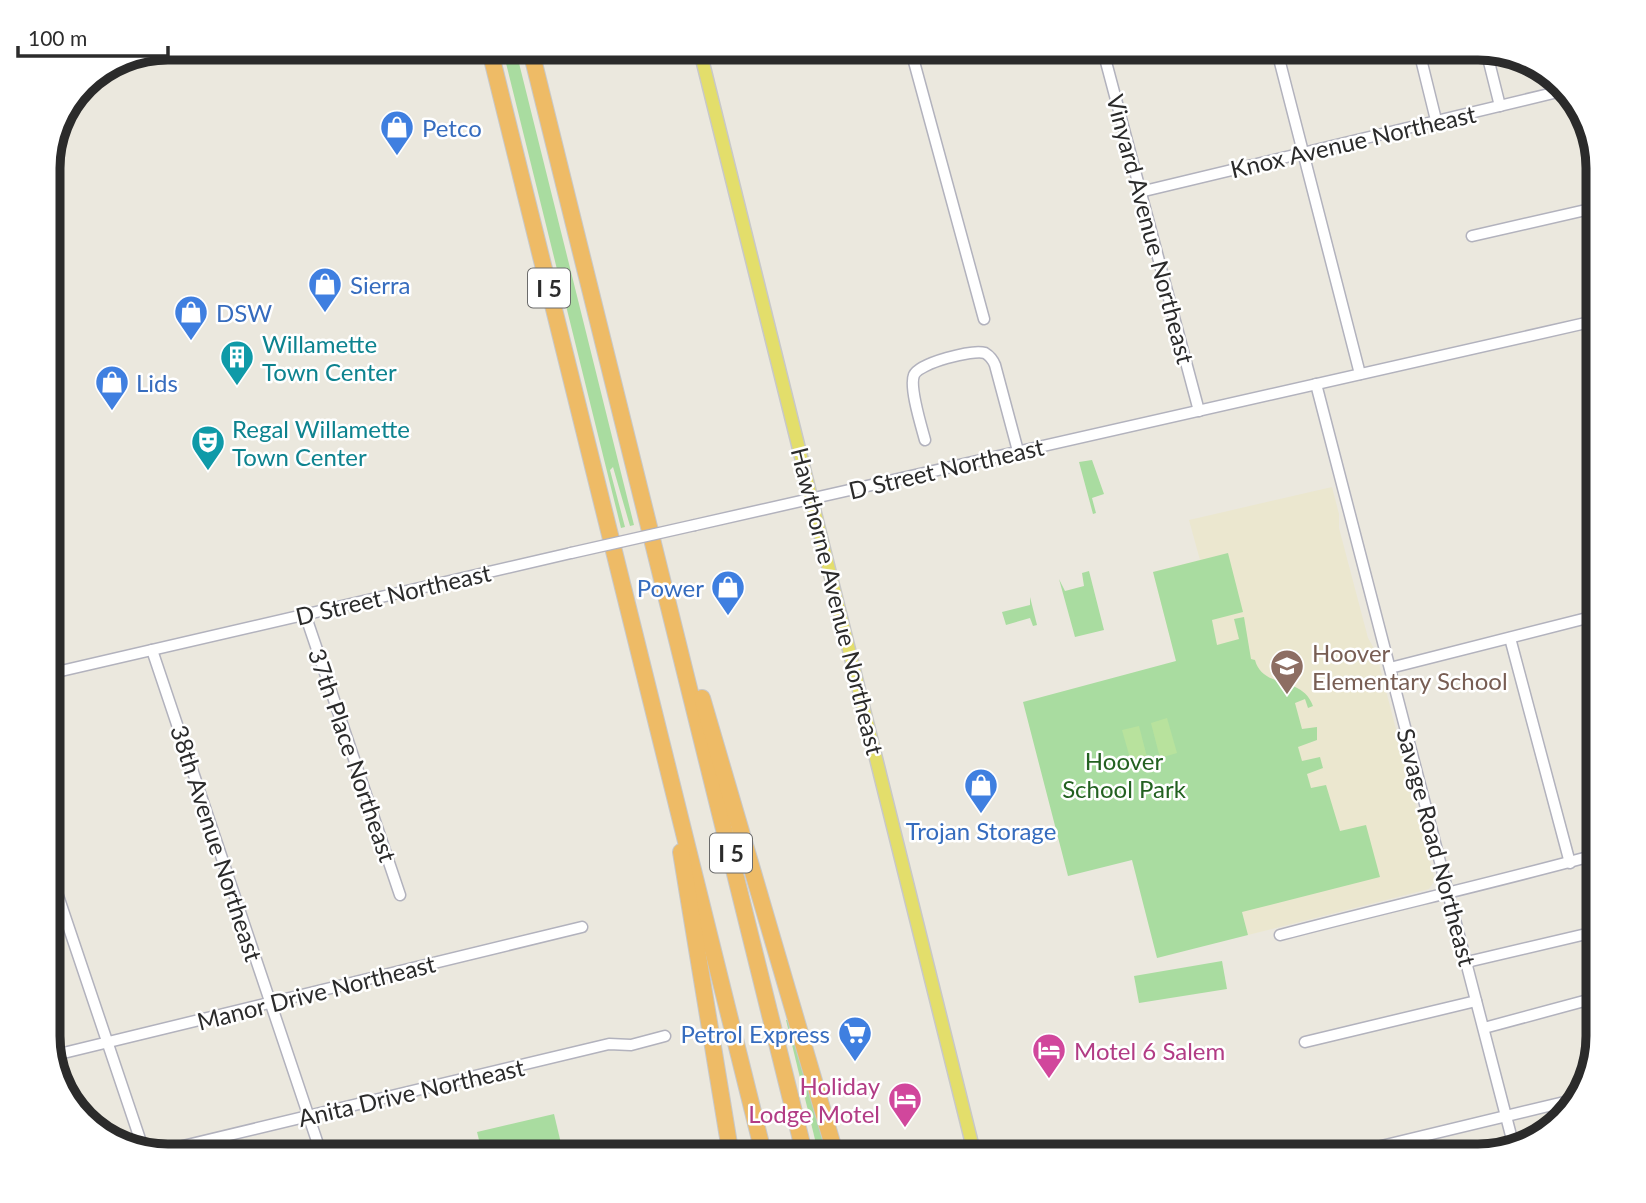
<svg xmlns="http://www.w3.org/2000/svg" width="1646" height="1203" font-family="Lato,sans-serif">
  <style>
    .education { fill: #ebe7cf }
    .green { fill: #a9dca0 }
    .pitch { fill: #b8e29d }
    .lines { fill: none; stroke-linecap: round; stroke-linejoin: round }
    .minor-casing { stroke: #b2b2bd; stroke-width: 13 }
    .major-casing { stroke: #c8c8c8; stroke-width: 15 }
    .highway-casing { stroke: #c8c8c8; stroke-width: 18 }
    .minor { stroke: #fff; stroke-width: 10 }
    .major { stroke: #e3de6b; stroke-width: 12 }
    .highway { stroke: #eb6; stroke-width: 16 }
    .minor-bridge-casing { stroke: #b2b2bd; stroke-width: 13; stroke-linecap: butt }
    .minor-bridge { stroke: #fff; stroke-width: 10 }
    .labels { text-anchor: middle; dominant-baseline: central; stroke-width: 5; stroke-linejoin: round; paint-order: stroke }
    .shield { fill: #fff; stroke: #6b6b6b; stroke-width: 2 }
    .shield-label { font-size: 23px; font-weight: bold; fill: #2b2b2b }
    .shop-label { font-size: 24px; fill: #366cbe; stroke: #fff; text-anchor: start }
    .street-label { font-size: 24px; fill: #2b2b2b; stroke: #fff }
    .culture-label { font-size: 24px; fill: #0d838f; stroke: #fff; text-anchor: start }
    .education-label { font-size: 24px; fill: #785e54; stroke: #fff; text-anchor: start }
    .park-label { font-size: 24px; fill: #236121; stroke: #fff }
    .hotel-label { font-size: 24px; fill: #b23c85; stroke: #fff; text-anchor: start }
    .rim { fill: none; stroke: #2b2b2b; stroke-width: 9 }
  </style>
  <rect width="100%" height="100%" fill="#ebe8de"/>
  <!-- education -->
  <path class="education" d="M1332,487L1339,514V528L1368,638L1376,652L1435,880L1429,889L1248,935L1153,572L1200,560L1189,520Z"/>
  <!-- green -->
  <g class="green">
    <path d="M502,47H515L634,525L630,526L613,467L610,470L625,527L621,528Z"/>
    <path d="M1092,460L1104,494L1092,498L1096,513L1093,514L1079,462Z"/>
    <path d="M1228,553L1243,612L1212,620L1217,645L1239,639L1234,619L1244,617L1251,659L1255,660C1263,690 1302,675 1313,706L1308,708L1305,699L1295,703L1302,729L1317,727V740L1298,747L1302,761L1320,757L1323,768L1307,774L1311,788L1326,785L1340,831L1366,825L1380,877L1242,912L1248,935L1157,958L1132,860L1068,876L1023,702L1176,661L1153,572Z"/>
    <path d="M1089,571L1104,630L1075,637L1059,579L1065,591L1084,586L1082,573Z"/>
    <path d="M1030,597L1037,625L1033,626L1030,618L1006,625L1002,612L1030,605Z"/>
    <path d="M1222,961L1227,989L1139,1003L1134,976Z"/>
    <path d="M786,1020H789L829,1156H819Z"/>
    <path d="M554,1114L564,1156H483L477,1132Z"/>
  </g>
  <!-- pitch -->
  <g class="pitch">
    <path d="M1167,718L1177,753L1160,758L1151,723Z"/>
    <path d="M1139,726L1148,761L1132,765L1122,730Z"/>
  </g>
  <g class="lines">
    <!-- minor casing -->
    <g class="minor-casing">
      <g id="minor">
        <path d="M910,47L984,319"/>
        <path d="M1102,47L1199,411"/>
        <path d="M1276,47L1360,374"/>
        <path d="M1418,47L1436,120"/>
        <path d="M1486,50L1500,106"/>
        <path d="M1140,192L1566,90"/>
        <path d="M1472,236L1599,207"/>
        <path d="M1316,384L1514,1147"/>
        <path d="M925,440C921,425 909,387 914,375C919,363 973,349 985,353C990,356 993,360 995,365L1018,451"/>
        <path d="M695,525L1599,320"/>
        <path d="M305,614L400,895"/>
        <path d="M1510,638L1570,863"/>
        <path d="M152,650L322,1156"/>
        <path d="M1390,668L1599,615"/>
        <path d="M48,674L571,553"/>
        <path d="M47,863L143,1148"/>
        <path d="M1280,935C1386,907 1493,883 1599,854"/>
        <path d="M1467,962L1599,931"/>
        <path d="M1484,1028L1599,997"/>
        <path d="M1305,1042L1476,1001"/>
        <path d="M51,1056L582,927"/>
        <path d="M158,1152L609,1044L631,1045L665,1036"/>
        <path d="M1340,1156L1577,1099"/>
      </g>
    </g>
    <!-- major casing -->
    <g class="major-casing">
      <path id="major" d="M699,47L975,1156"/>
    </g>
    <!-- highway casing -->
    <g class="highway-casing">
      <g id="highway">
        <path d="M489,47L764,1156"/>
        <path d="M530,47L805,1156"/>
        <path d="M702,698L836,1156"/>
        <path d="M681,852L731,1156"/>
      </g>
    </g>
    <!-- minor -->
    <use href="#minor" class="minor"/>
    <!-- major -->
    <use href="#major" class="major"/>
    <!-- highway -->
    <use href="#highway" class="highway"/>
    <!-- minor-bridge casing -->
    <g class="minor-bridge-casing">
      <path id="minor-bridge" d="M571,553L695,525"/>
    </g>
    <!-- minor-bridge -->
    <use href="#minor-bridge" class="minor-bridge"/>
  </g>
  <!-- icons -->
  <defs>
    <g id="shop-pin" transform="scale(1.75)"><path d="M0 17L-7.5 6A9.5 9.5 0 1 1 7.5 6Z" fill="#3f7fe0" stroke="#fff"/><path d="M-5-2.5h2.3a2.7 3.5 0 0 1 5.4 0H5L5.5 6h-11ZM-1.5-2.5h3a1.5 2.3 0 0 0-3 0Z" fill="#fff"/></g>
    <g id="building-pin" transform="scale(1.75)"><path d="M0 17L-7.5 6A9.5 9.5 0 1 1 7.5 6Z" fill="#0f9aa8" stroke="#fff"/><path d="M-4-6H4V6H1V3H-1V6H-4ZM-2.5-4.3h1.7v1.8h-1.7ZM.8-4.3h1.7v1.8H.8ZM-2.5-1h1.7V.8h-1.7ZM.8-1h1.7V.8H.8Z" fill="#fff"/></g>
    <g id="theatre-pin" transform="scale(1.75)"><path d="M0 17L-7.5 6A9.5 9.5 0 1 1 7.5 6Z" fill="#0f9aa8" stroke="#fff"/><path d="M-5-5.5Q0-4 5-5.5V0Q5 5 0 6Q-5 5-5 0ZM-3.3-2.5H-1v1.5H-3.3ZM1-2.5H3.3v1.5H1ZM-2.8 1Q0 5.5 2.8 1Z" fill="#fff"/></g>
    <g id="school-pin" transform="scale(1.75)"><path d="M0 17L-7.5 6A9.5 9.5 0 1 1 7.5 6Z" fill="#8d6e63" stroke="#fff"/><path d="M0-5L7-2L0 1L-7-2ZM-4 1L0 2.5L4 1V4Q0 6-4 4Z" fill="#fff"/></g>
    <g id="supermarket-pin" transform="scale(1.75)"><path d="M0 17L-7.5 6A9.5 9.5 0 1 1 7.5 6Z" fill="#3f7fe0" stroke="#fff"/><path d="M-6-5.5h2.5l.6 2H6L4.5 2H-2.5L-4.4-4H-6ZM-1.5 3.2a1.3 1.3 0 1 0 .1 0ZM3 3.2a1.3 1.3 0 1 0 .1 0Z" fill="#fff"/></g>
    <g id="hotel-pin" transform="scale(1.75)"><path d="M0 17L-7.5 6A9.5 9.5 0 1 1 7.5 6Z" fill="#d1479c" stroke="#fff"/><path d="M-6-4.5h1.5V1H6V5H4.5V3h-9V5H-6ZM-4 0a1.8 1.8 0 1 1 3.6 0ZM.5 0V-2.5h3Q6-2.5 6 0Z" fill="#fff"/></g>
  </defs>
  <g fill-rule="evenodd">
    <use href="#shop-pin" x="397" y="127"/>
    <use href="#shop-pin" x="325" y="284"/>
    <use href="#shop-pin" x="191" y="312"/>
    <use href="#building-pin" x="237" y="357"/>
    <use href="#shop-pin" x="112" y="382"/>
    <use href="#theatre-pin" x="208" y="442"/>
    <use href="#shop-pin" x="728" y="587"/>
    <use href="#school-pin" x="1287" y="666"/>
    <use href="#shop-pin" x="981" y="785"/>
    <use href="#supermarket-pin" x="855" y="1033"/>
    <use href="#hotel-pin" x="1049" y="1050"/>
    <use href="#hotel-pin" x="905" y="1099"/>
  </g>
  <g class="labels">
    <!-- shield labels -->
    <g class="shield">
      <rect x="528" y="268.5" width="42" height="39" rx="5"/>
      <rect x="710" y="833.5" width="42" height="39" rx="5"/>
    </g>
    <g class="shield-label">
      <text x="549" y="288">I 5</text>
      <text x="731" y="853">I 5</text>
    </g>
    <!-- shop labels -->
    <g class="shop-label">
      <text x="422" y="127">Petco</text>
      <text x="350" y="284">Sierra</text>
      <text x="216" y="312">DSW</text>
      <text x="136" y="382">Lids</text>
      <text x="704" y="587" text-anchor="end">Power</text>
      <text x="981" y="830" text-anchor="middle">Trojan Storage</text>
      <text x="830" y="1033" text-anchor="end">Petrol Express</text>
    </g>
    <!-- street labels -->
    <g class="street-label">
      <text transform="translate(1353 141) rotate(-13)">Knox Avenue Northeast</text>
      <text transform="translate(1151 229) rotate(75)">Vinyard Avenue Northeast</text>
      <text transform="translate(946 468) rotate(-13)">D Street Northeast</text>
      <text transform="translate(393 594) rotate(-13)">D Street Northeast</text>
      <text transform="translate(838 601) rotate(76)">Hawthorne Avenue Northeast</text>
      <text transform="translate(353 755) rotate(71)">37th Place Northeast</text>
      <text transform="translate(217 843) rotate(72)">38th Avenue Northeast</text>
      <text transform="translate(1437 847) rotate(75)">Savage Road Northeast</text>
      <text transform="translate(316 992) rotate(-14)">Manor Drive Northeast</text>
      <text transform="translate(411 1092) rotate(-13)">Anita Drive Northeast</text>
    </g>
    <!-- culture labels -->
    <g class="culture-label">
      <text x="262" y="343">Willamette<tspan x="262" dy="28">Town Center</tspan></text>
      <text x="232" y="428">Regal Willamette<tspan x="232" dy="28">Town Center</tspan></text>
    </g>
    <!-- education labels -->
    <g class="education-label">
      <text x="1312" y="652">Hoover<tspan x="1312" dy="28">Elementary School</tspan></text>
    </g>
    <!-- park labels -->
    <g class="park-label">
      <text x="1124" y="760">Hoover<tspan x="1124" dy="28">School Park</tspan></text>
    </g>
    <!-- hotel labels -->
    <g class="hotel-label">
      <text x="1074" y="1050">Motel 6 Salem</text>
      <text x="880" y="1085" text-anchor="end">Holiday<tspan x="880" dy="28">Lodge Motel</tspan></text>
    </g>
  </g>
  <!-- crop -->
  <path d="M0 0H1646V1203H0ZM168 60H1478A108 108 0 0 1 1586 168V1036A108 108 0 0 1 1478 1144H168A108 108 0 0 1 60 1036V168A108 108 0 0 1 168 60Z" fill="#fff" fill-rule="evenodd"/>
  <path class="rim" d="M168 60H1478A108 108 0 0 1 1586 168V1036A108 108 0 0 1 1478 1144H168A108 108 0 0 1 60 1036V168A108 108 0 0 1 168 60Z"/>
  <!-- scale -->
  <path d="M18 46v10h150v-10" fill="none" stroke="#2b2b2b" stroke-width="3.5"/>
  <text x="28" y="46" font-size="21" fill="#2b2b2b" stroke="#ffffff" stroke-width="5" paint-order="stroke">100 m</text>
</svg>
